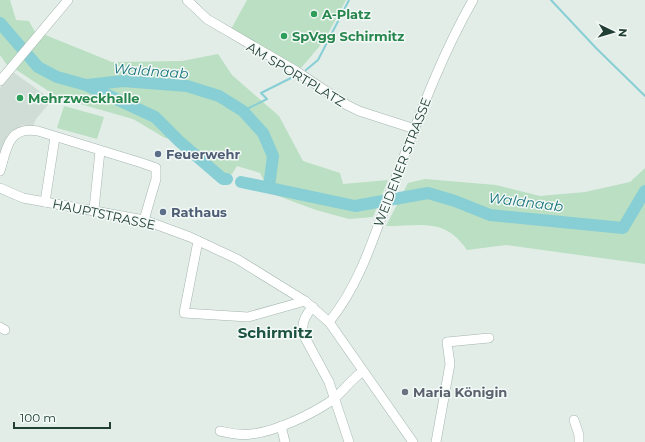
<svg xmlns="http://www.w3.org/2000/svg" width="645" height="442" font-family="Montserrat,sans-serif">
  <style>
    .built { fill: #d0ddd6 }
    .green { fill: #badfc2 }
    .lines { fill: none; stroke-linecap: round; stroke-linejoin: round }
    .stream { stroke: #88ced5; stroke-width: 2 }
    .river { stroke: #88ced5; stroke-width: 12 }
    .minor-casing { stroke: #a4b5af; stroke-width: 10 }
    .minor { stroke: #fff; stroke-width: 9 }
    .leisure-dot { fill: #2e9e5b; stroke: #f3f9f6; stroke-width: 1.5 }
    .service-dot { fill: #5c6f8a; stroke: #f3f9f6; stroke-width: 1.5 }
    .worship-dot { fill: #6b7280; stroke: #f3f9f6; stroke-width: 1.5 }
    .labels { text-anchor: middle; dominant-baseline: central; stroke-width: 3; stroke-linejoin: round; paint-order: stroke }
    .leisure-label { font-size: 13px; font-weight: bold; fill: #27864d; stroke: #f3f9f6; text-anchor: start }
    .street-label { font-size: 13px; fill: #213f35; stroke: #f3f9f6 }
    .service-label { font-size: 13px; font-weight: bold; fill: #4e5e75; stroke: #f3f9f6; text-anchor: start }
    .worship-label { font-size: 13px; font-weight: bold; fill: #5b616d; stroke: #f3f9f6; text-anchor: start }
    .water-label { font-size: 14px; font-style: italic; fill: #18747e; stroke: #f3f9f6 }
    .quarter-label { font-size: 15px; font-weight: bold; fill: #1c5241; stroke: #f3f9f6 }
  </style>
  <rect width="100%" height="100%" fill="#e2ede8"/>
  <!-- built -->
  <path class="built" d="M13,72L52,100L36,119L33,126L22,125L11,136L0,165V88Z"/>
  <!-- green -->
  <g class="green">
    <path d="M0,0H10L16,20L29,21L35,32L7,65L0,55Z"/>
    <path d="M247,0H346L324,41L301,68L230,31Z"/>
    <path d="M43,34L112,62L182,61L218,54L232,75L279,116L303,161L340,173L343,184L388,180L373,217L349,219L316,210L270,193L260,173L237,166L232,174L223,173L188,142L165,138L133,119L59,98L15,69Z"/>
    <path d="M64,106L104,117L97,139L57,128Z"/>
    <path d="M645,168V264L506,245L467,250C445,217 420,226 386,226L408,183L425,179L496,185L540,196L585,192L630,182Z"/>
  </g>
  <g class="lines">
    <!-- stream -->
    <g class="stream">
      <path d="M551,0L596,48L645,96"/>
      <path d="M306,70L318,60L349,0"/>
      <path d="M243,111L267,99L261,93L295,76"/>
    </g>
    <!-- river -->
    <g class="river">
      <path d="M0,23L38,67L57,77L86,85L155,117L179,141L223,179H227"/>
      <path d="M87,85L123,81L187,86L219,96L243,111L263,133L273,156L269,187"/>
      <path d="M241,182L355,206L428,193L455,201L490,215L623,228L645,191"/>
    </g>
    <!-- minor casing -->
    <g class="minor-casing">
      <g id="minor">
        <path d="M187,0L207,19L296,71L347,105L359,111L415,129"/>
        <path d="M0,81L68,0"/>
        <path d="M0,171C7,148 8,126 38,131L142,163L156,168V179L144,220"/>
        <path d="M0,188L23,198L144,220L190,237L237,259L305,301L329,322L413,442"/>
        <path d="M45,202L55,137"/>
        <path d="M94,209L100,151"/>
        <path d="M198,241L184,313L248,317L305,301"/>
        <path d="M313,307C305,315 301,323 303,334L329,382L349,442"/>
        <path d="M329,322C359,286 374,237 390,193C415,128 438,61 473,0"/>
        <path d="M0,327L5,330"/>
        <path d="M574,420L579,435V442"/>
        <path d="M281,426L285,442"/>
        <path d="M220,431C230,433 240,436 251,434C274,432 308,416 328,403C341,395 349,381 362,372"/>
        <path d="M436,442L450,364L447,342L489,338"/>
      </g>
    </g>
    <!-- minor -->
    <use href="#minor" class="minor"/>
  </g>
  <!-- markers -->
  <g class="leisure-dot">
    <circle cx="314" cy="14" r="4"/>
    <circle cx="284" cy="36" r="4"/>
    <circle cx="20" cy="98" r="4"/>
  </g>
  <g class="service-dot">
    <circle cx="158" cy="154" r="4"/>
    <circle cx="163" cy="212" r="4"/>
  </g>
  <circle class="worship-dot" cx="405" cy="392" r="4"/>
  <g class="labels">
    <!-- leisure labels -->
    <g class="leisure-label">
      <text x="322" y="14">A-Platz</text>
      <text x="292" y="36">SpVgg Schirmitz</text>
      <text x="28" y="98">Mehrzweckhalle</text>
    </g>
    <!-- street labels -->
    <g class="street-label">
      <text transform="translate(296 74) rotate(31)">AM SPORTPLATZ</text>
      <text transform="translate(402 162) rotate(-69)">WEIDENER STRASSE</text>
      <text transform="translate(104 214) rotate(12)">HAUPTSTRASSE</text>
    </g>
    <!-- service labels -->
    <g class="service-label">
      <text x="166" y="154">Feuerwehr</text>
      <text x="171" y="212">Rathaus</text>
    </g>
    <!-- worship labels -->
    <g class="worship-label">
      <text x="413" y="392">Maria Königin</text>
    </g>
    <!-- water labels -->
    <g class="water-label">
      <text transform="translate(151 71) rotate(4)">Waldnaab</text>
      <text transform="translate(526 202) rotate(7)">Waldnaab</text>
    </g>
    <!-- quarter labels -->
    <g class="quarter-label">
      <text x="275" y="332">Schirmitz</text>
    </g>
  </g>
  <!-- north arrow -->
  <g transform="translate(613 32) rotate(95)" stroke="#f3f9f6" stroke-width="3" paint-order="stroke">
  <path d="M0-3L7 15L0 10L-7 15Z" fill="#213f35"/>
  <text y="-6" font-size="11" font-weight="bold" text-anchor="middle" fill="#213f35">N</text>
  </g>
  <!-- scale -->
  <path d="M14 422v6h96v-6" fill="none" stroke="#213f35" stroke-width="2"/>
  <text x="20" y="422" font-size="12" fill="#213f35" stroke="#f3f9f6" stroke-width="3" paint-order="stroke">100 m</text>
</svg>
